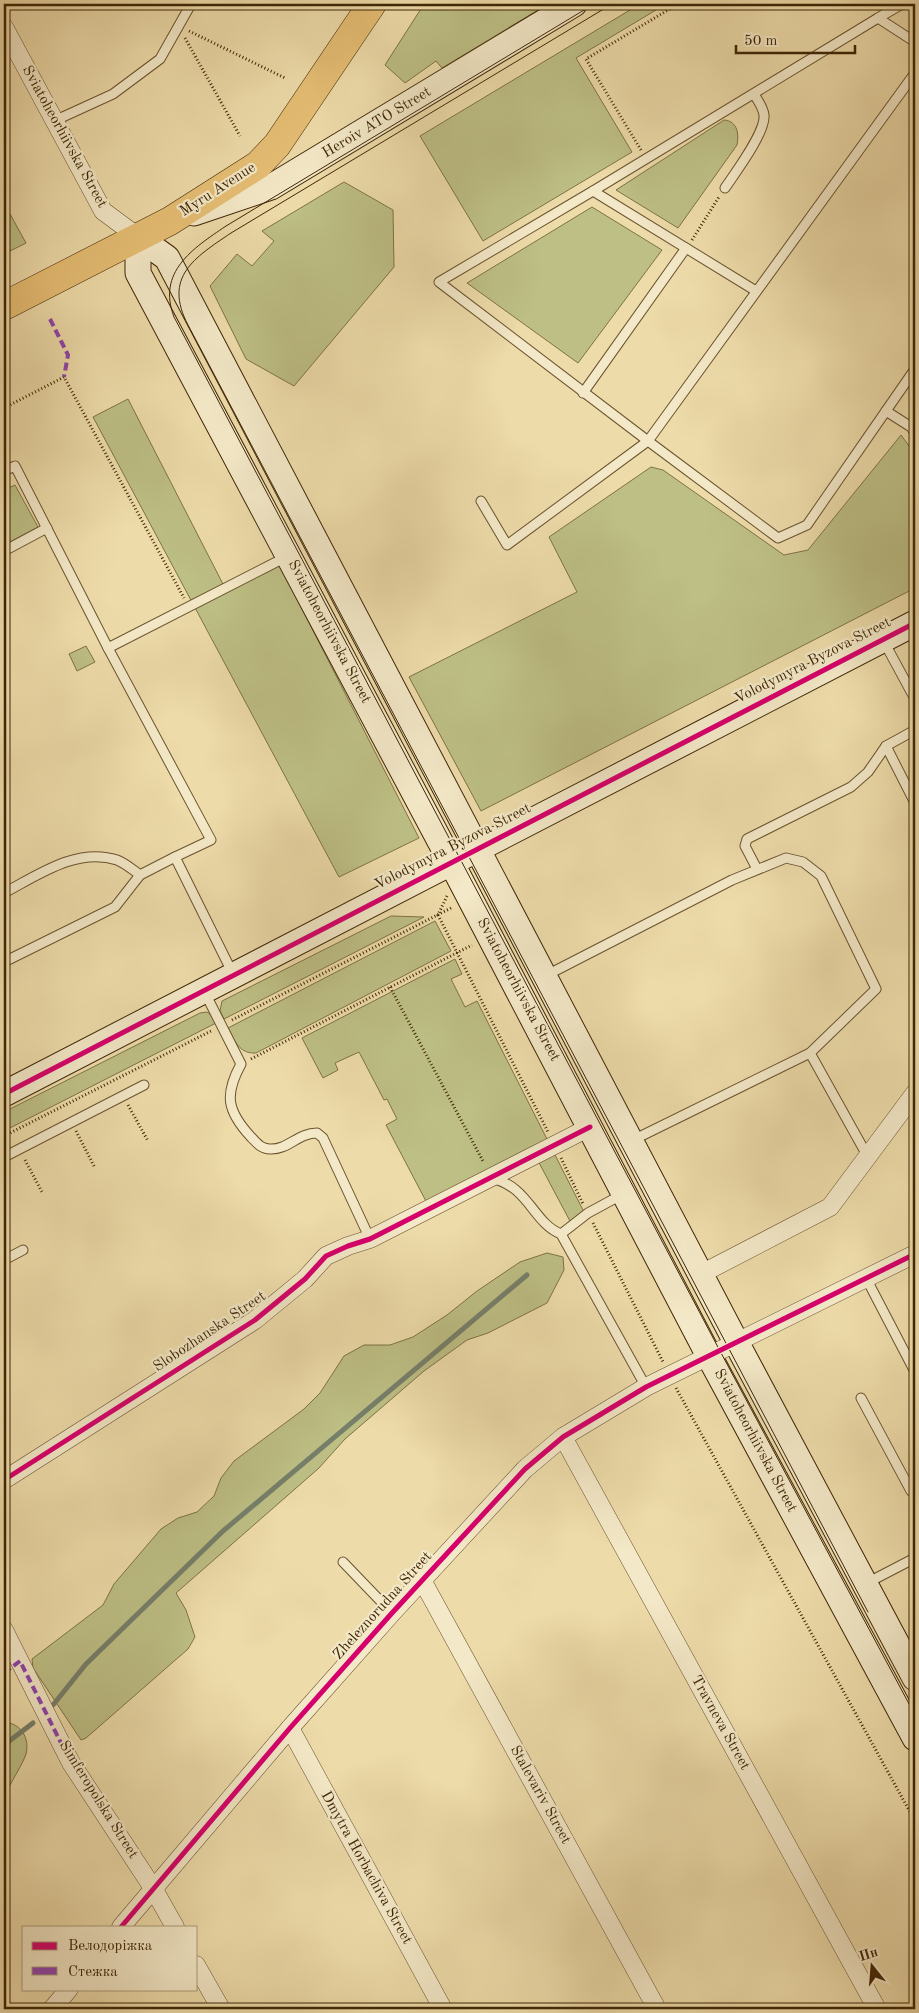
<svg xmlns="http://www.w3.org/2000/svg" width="919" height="2013" font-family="'Old Standard TT',serif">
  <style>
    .green { fill: #bdbf85; stroke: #7e7245 }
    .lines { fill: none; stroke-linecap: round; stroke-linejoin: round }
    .stream { stroke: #767f6a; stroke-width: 5 }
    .lane-casing { stroke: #6a532e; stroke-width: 11 }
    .street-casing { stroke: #6a532e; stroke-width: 19 }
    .secondary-casing { stroke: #3f2605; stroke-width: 27 }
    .primary-casing { stroke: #3f2605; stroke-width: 29 }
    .path { stroke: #3f2605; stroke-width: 3; stroke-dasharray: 1 2.5; stroke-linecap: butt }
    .lane { stroke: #f3e8c7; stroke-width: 9 }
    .street { stroke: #f3e8c7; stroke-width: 18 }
    .secondary { stroke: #f3e8c7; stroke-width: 25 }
    .primary { stroke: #e6be74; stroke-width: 28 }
    .tram { stroke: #3f2605; stroke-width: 1 }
    .quiet { stroke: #8e44ad; stroke-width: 4; stroke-dasharray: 8 4; stroke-linecap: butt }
    .cycleway-casing { stroke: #f3e8c7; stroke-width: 8 }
    .cycleway { stroke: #d6006c; stroke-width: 5 }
    .labels { text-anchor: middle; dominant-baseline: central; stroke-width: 4.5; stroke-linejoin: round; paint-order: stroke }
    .street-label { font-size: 15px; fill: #3f2605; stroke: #f3e8c7 }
  </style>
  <rect width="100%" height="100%" fill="#eddba9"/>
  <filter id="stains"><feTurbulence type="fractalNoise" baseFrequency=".004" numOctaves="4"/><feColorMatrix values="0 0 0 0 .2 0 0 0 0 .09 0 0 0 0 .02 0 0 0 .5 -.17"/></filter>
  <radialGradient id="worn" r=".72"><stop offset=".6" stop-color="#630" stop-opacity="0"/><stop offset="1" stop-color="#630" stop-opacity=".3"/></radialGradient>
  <!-- green -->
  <g class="green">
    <path d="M424,4H548L442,68L436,61L405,83L385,65Z"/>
    <path d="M640,4H666L576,58L632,152L483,241L420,136Z"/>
    <path d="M724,120C738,121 739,135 737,145L678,228L616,190Z"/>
    <path d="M344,182L393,210L394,267L294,386L246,359L210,286L237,254L252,266L274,241L262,231Z"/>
    <path d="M592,207L662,250L578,363L467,283Z"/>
    <path d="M10,214L26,243L4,254V217Z"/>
    <path d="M128,399L225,588L278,562L419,838L339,877L93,417Z"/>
    <path d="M901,435L915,454V588L481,811L409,677L577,592L549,537L651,467L663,470L784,555L808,550Z"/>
    <path d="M15,485L38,527L4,545V490Z"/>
    <path d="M86,646L95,662L77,671L69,654Z"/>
    <path d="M391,916L424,917L224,1019L220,1011L222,1001Z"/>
    <path d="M435,921L451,951L256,1053C239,1054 235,1041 228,1028Z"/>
    <path d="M455,959L462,974L451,979L465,1007L477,1001L549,1143L428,1205L386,1125L397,1119L387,1099L384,1100L359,1052L335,1063L338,1070L323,1078L302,1038Z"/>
    <path d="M207,1012L211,1015L216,1023L4,1131V1112L200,1013Z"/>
    <path d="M553,1151L584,1212L571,1223L537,1159Z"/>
    <path d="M547,1253L563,1257L564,1270L547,1303L488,1333L467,1340L424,1371L345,1439L319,1468L176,1593L186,1610L195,1637L188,1649L86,1738L81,1740L33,1668L32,1659L103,1605L114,1584L161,1529L178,1518L197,1512L214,1496L221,1478L234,1461L304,1409L320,1393L344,1356L364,1345H390L413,1337L447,1315L477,1291L520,1262Z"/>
    <path d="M5,1722C21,1724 30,1738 26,1754C23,1764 9,1785 4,1797V1723Z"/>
  </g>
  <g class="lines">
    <!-- stream -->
    <g class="stream">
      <path d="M53,1705L86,1664L223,1531L527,1275"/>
      <path d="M4,1745L33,1723"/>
    </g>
    <!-- lane casing -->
    <g class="lane-casing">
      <g id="lane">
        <path d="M902,4L878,18L915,42"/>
        <path d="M878,18L593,191L439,282L648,441L915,73"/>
        <path d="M54,121L113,94L160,59L191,4"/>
        <path d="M725,188C735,173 766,132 764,115C763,107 758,101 754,94"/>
        <path d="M593,191L756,291"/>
        <path d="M583,393L686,248"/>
        <path d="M886,411L911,427L915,433"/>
        <path d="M4,471L15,466L108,648L211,840L175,857L233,974"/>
        <path d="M481,501L507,545L648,441L778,538L807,525L915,369"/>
        <path d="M4,551L47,528"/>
        <path d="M883,640L915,699"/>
        <path d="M108,648L288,556"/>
        <path d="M886,746L915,803"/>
        <path d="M757,869L745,846L747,839L851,787L868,772L886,746L915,730"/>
        <path d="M4,893C38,875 77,847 117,860C125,863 133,870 140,875"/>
        <path d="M4,962L115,907L140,875L175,857"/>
        <path d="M545,976L732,880L786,858L803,862L821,876L876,989L810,1053L633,1140"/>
        <path d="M205,993L241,1064C224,1095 227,1111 251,1137C257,1143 261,1149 270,1149C288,1150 298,1133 317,1133L323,1138L370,1239"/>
        <path d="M810,1053L868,1157"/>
        <path d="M4,1157L144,1085"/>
        <path d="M491,1178C529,1186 533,1223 561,1234L646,1387"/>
        <path d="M561,1234L588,1213L623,1194"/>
        <path d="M4,1260L23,1250"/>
        <path d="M866,1278L914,1370L915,1369"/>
        <path d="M861,1398L911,1491L915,1489"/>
        <path d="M343,1562L392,1613"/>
        <path d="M865,1584L915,1558"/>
      </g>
    </g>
    <!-- street casing -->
    <g class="street-casing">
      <g id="street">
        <path d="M4,27L103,211L138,237"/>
        <path d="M701,1274L830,1207L915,1093"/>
        <path d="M563,1437L877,2009"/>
        <path d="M4,1480L255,1320L305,1279L326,1256L348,1246L370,1239L590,1127"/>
        <path d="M422,1580L657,2009"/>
        <path d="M4,1630L71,1763L153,1888L175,1927"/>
        <path d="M290,1728L443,2009"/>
        <path d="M121,1927L290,1728L392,1613L525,1469L563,1437L646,1387L915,1254"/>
        <path d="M196,1965L221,2009"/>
        <path d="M52,2009L69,1989"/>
      </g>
    </g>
    <!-- secondary casing -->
    <g class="secondary-casing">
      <g id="secondary">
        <path d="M194,213L271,187L574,4"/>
        <path d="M138,237V273L451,862L709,1356L915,1738"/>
        <path d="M138,237L167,258L736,1342L915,1678"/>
        <path d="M4,1094L915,623"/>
      </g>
    </g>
    <!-- primary casing -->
    <g class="primary-casing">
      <path id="primary" d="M4,306L170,221L258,165L277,145L372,4"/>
    </g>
    <!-- path -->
    <g class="path">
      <path d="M189,31L285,78"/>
      <path d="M185,38L240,136"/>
      <path d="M641,150L586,59L678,4"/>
      <path d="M692,240L719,197"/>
      <path d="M4,408L64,377L184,598"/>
      <path d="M447,896L438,915L548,1132"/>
      <path d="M390,987L484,1163"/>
      <path d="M232,1020L453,907"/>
      <path d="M251,1059L472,945"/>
      <path d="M128,1105L148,1141"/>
      <path d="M76,1131L95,1168"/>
      <path d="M4,1136L213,1030"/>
      <path d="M561,1158L583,1204"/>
      <path d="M25,1160L43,1194"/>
      <path d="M593,1223L663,1362"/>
      <path d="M676,1388L915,1821"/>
    </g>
    <!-- lane -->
    <use href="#lane" class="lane"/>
    <!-- street -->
    <use href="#street" class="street"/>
    <!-- secondary -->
    <use href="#secondary" class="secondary"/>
    <!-- primary -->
    <use href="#primary" class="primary"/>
    <!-- tram -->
    <g class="tram">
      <path d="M594,4L226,226C192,249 157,272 174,317L720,1351L915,1715"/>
      <path d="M612,4L231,233C194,258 163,277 188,325L868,1612"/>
    </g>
    <!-- quiet -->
    <g class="quiet">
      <path d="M50,319L68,355L64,377"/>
      <path d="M4,1673L20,1661L71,1763"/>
    </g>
    <!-- cycleway casing -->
    <g class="cycleway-casing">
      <g id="cycleway">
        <path d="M4,1094L915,623"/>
        <path d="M4,1480L255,1320L305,1279L326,1256L348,1246L370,1239L590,1127"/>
        <path d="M121,1927L290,1728L392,1613L525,1469L563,1437L646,1387L915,1254"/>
      </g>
    </g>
    <!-- cycleway -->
    <use href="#cycleway" class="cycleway"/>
  </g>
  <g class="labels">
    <!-- street labels -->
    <g class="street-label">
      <text transform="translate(377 123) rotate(-31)">Heroiv ATO Street</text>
      <text transform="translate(64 137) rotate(61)">Sviatoheorhiivska Street</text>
      <text transform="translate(218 190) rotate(-33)">Myru Avenue</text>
      <text transform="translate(329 632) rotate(62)">Sviatoheorhiivska Street</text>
      <text transform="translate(813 661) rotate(-27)">Volodymyra Byzova Street</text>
      <text transform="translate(453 847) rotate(-27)">Volodymyra Byzova Street</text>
      <text transform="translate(518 990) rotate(62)">Sviatoheorhiivska Street</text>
      <text transform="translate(210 1332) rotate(-34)">Slobozhanska Street</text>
      <text transform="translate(755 1441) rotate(62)">Sviatoheorhiivska Street</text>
      <text transform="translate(383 1606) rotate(-48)">Zheleznorudna Street</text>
      <text transform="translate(720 1723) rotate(61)">Travneva Street</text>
      <text transform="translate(540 1795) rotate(61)">Stalevariv Street</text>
      <text transform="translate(98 1800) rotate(58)">Simferopolska Street</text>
      <text transform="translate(366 1868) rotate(61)">Dmytra Horbachiva Street</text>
    </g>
  </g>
  <!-- margin -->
  <rect width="919" height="2013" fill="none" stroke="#eddba9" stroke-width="20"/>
  <rect x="5" y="5" width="909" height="2003" fill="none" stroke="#3f2605" stroke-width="2.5"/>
  <rect x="10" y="10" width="899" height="1993" fill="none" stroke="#3f2605"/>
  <!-- legend -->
  <rect x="22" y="1926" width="175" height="65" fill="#f3e8c7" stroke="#ab9a79"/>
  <rect x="32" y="1942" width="25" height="8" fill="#d6006c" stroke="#ab9a79"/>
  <text x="68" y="1950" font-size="15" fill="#3f2605">Велодоріжка</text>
  <rect x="32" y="1967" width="25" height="8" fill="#8e44ad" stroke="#ab9a79"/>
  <text x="68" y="1976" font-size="15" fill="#3f2605">Стежка</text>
  <!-- north arrow -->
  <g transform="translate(872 1966) rotate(343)" stroke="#f3e8c7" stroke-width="4" paint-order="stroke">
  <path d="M0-4L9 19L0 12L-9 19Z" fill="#3f2605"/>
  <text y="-8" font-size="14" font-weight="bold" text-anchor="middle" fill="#3f2605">Пн</text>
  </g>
  <!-- scale -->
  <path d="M736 45v8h119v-8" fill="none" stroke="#3f2605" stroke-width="2.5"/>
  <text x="744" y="45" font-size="15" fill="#3f2605" stroke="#f3e8c7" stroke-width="4" paint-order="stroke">50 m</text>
  <rect width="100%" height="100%" filter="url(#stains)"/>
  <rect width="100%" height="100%" fill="url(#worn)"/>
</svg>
